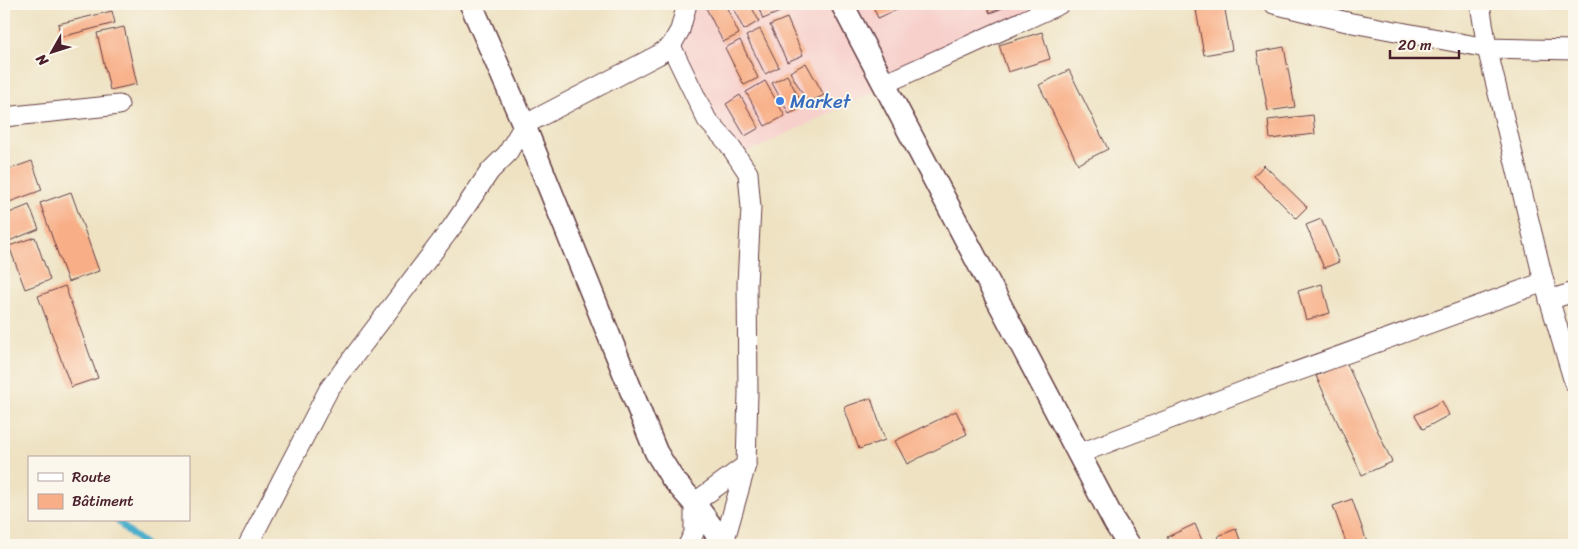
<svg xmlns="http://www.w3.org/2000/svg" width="1578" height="549" font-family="Sriracha,sans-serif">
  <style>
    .built { fill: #f7d0cc }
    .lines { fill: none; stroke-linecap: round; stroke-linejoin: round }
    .stream { stroke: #4cafcc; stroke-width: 7 }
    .building { fill: #f8ae86 }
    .minor-casing { stroke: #633c42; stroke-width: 21 }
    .tertiary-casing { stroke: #633c42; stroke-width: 25 }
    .minor { stroke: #fff; stroke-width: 19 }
    .tertiary { stroke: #fff; stroke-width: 22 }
    .shop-dot { fill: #3f7fe0; stroke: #fbf7ec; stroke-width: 2 }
    .labels { text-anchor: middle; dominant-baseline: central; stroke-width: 4; stroke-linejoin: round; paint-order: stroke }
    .shop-label { font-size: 19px; fill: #366cbe; stroke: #fbf7ec; text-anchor: start }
  </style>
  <rect width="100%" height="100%" fill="#fbf7ec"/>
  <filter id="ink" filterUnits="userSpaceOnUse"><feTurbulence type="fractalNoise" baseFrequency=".02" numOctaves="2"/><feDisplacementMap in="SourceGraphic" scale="10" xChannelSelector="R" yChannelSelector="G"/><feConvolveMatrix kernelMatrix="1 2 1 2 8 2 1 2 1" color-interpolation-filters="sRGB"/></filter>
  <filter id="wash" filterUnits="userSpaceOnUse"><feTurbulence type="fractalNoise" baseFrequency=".0096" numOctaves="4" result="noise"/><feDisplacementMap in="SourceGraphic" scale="20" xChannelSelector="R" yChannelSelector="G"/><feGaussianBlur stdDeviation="1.12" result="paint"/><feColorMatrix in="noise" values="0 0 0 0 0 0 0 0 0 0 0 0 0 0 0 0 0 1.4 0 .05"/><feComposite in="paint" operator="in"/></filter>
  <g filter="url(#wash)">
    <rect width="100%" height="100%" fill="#eee2c2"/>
    <!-- built -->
    <path class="built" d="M686,4H1043L1045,10L738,157L671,46Z"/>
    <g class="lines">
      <!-- stream -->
      <path class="stream" d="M118,520L127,531L146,545"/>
    </g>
    <g id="blocks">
      <!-- building -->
      <g class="building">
        <path d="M704,4H725L739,34L723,42Z"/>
        <path d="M731,4H750L759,21L744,30Z"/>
        <path d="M757,4H779L782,11L763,19Z"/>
        <path d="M872,4H897L899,9L878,18Z"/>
        <path d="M986,4H1013L990,13Z"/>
        <path d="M1195,4H1224L1232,50L1204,55Z"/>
        <path d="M112,11L115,23L61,37L58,24Z"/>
        <path d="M787,18L803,55L787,62L770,25Z"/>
        <path d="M124,27L137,84L110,90L97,33Z"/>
        <path d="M760,29L779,67L765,74L746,36Z"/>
        <path d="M1042,32L1050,59L1008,72L999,45Z"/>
        <path d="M740,40L758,78L744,85L725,48Z"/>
        <path d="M1284,47L1295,107L1268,111L1257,52Z"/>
        <path d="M806,63L824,95L808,103L790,72Z"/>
        <path d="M1069,70L1108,149L1078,164L1039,85Z"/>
        <path d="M787,75L804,107L789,114L772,83Z"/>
        <path d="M765,81L785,116L765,126L746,92Z"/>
        <path d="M740,95L759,128L745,136L726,104Z"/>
        <path d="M1313,115L1315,134L1270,139L1268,120Z"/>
        <path d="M32,161L42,190L4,204V171Z"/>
        <path d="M1264,165L1307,207L1296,218L1254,176Z"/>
        <path d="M71,192L99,271L68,282L40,203Z"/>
        <path d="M29,205L39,229L4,243V215Z"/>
        <path d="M1321,219L1339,262L1324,268L1306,225Z"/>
        <path d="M35,237L50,280L25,289L9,246Z"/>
        <path d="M1322,284L1330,313L1306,320L1298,291Z"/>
        <path d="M65,286L98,378L71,387L38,296Z"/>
        <path d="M1346,362L1392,462L1362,475L1316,376Z"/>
        <path d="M871,398L885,440L859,449L844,407Z"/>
        <path d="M1442,401L1449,415L1423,429L1415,415Z"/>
        <path d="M956,411L967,434L907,464L895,441Z"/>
        <path d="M1352,499L1368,545H1347L1333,506Z"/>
        <path d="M1195,524L1204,545H1171L1167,537Z"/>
        <path d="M1236,529L1242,545H1222L1218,536Z"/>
      </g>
    </g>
  </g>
  <g filter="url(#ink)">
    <use href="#blocks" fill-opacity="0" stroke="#633c42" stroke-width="1"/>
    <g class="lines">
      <!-- minor casing -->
      <g class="minor-casing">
        <g id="minor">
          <path d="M1274,4L1347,22L1487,48L1574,50"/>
          <path d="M1480,4L1487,48L1544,282L1574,382"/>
          <path d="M671,46L707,120L728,143L748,173L751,208L747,284L748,392L746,465L724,543"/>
          <path d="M884,84L1060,4"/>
          <path d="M4,117L119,105"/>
          <path d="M1549,300L1574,292"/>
          <path d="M1078,454L1262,384L1544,282"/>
          <path d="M248,545L329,389L452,227L490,171L507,154L524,125L658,55L671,46L680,30L687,4"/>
          <path d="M688,545L694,533V503L746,465"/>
        </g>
      </g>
      <!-- tertiary casing -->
      <g class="tertiary-casing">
        <g id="tertiary">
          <path d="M471,4L524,125L656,452L672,478L694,503L725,545"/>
          <path d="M842,4L1115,523L1129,545"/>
        </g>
      </g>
      <!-- minor -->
      <use href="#minor" class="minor"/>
      <!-- tertiary -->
      <use href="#tertiary" class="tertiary"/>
    </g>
  </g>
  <!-- markers -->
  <circle class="shop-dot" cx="780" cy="101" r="5"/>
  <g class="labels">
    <!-- shop labels -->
    <g class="shop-label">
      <text x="790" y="101">Market</text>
    </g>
  </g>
  <!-- margin -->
  <rect width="1578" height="549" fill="none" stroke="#fbf7ec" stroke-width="20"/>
  <!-- legend -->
  <rect x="28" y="456" width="162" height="65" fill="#fbf7ec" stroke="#b4a19f"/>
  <rect x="38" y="473" width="25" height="8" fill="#ffffff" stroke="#b4a19f"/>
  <text x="72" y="482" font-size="15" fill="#4a1f2b">Route</text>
  <rect x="38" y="494" width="25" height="15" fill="#f8ae86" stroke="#b4a19f"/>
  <text x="72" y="506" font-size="15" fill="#4a1f2b">Bâtiment</text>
  <!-- north arrow -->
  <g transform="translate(52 52) rotate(231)" stroke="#fbf7ec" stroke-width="4" paint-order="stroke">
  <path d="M0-4L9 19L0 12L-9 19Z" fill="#4a1f2b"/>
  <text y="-8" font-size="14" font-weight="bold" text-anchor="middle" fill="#4a1f2b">N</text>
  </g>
  <!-- scale -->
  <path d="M1390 50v8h69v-8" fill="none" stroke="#4a1f2b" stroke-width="2.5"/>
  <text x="1398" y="50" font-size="15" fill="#4a1f2b" stroke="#fbf7ec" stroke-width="4" paint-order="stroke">20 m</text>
</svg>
